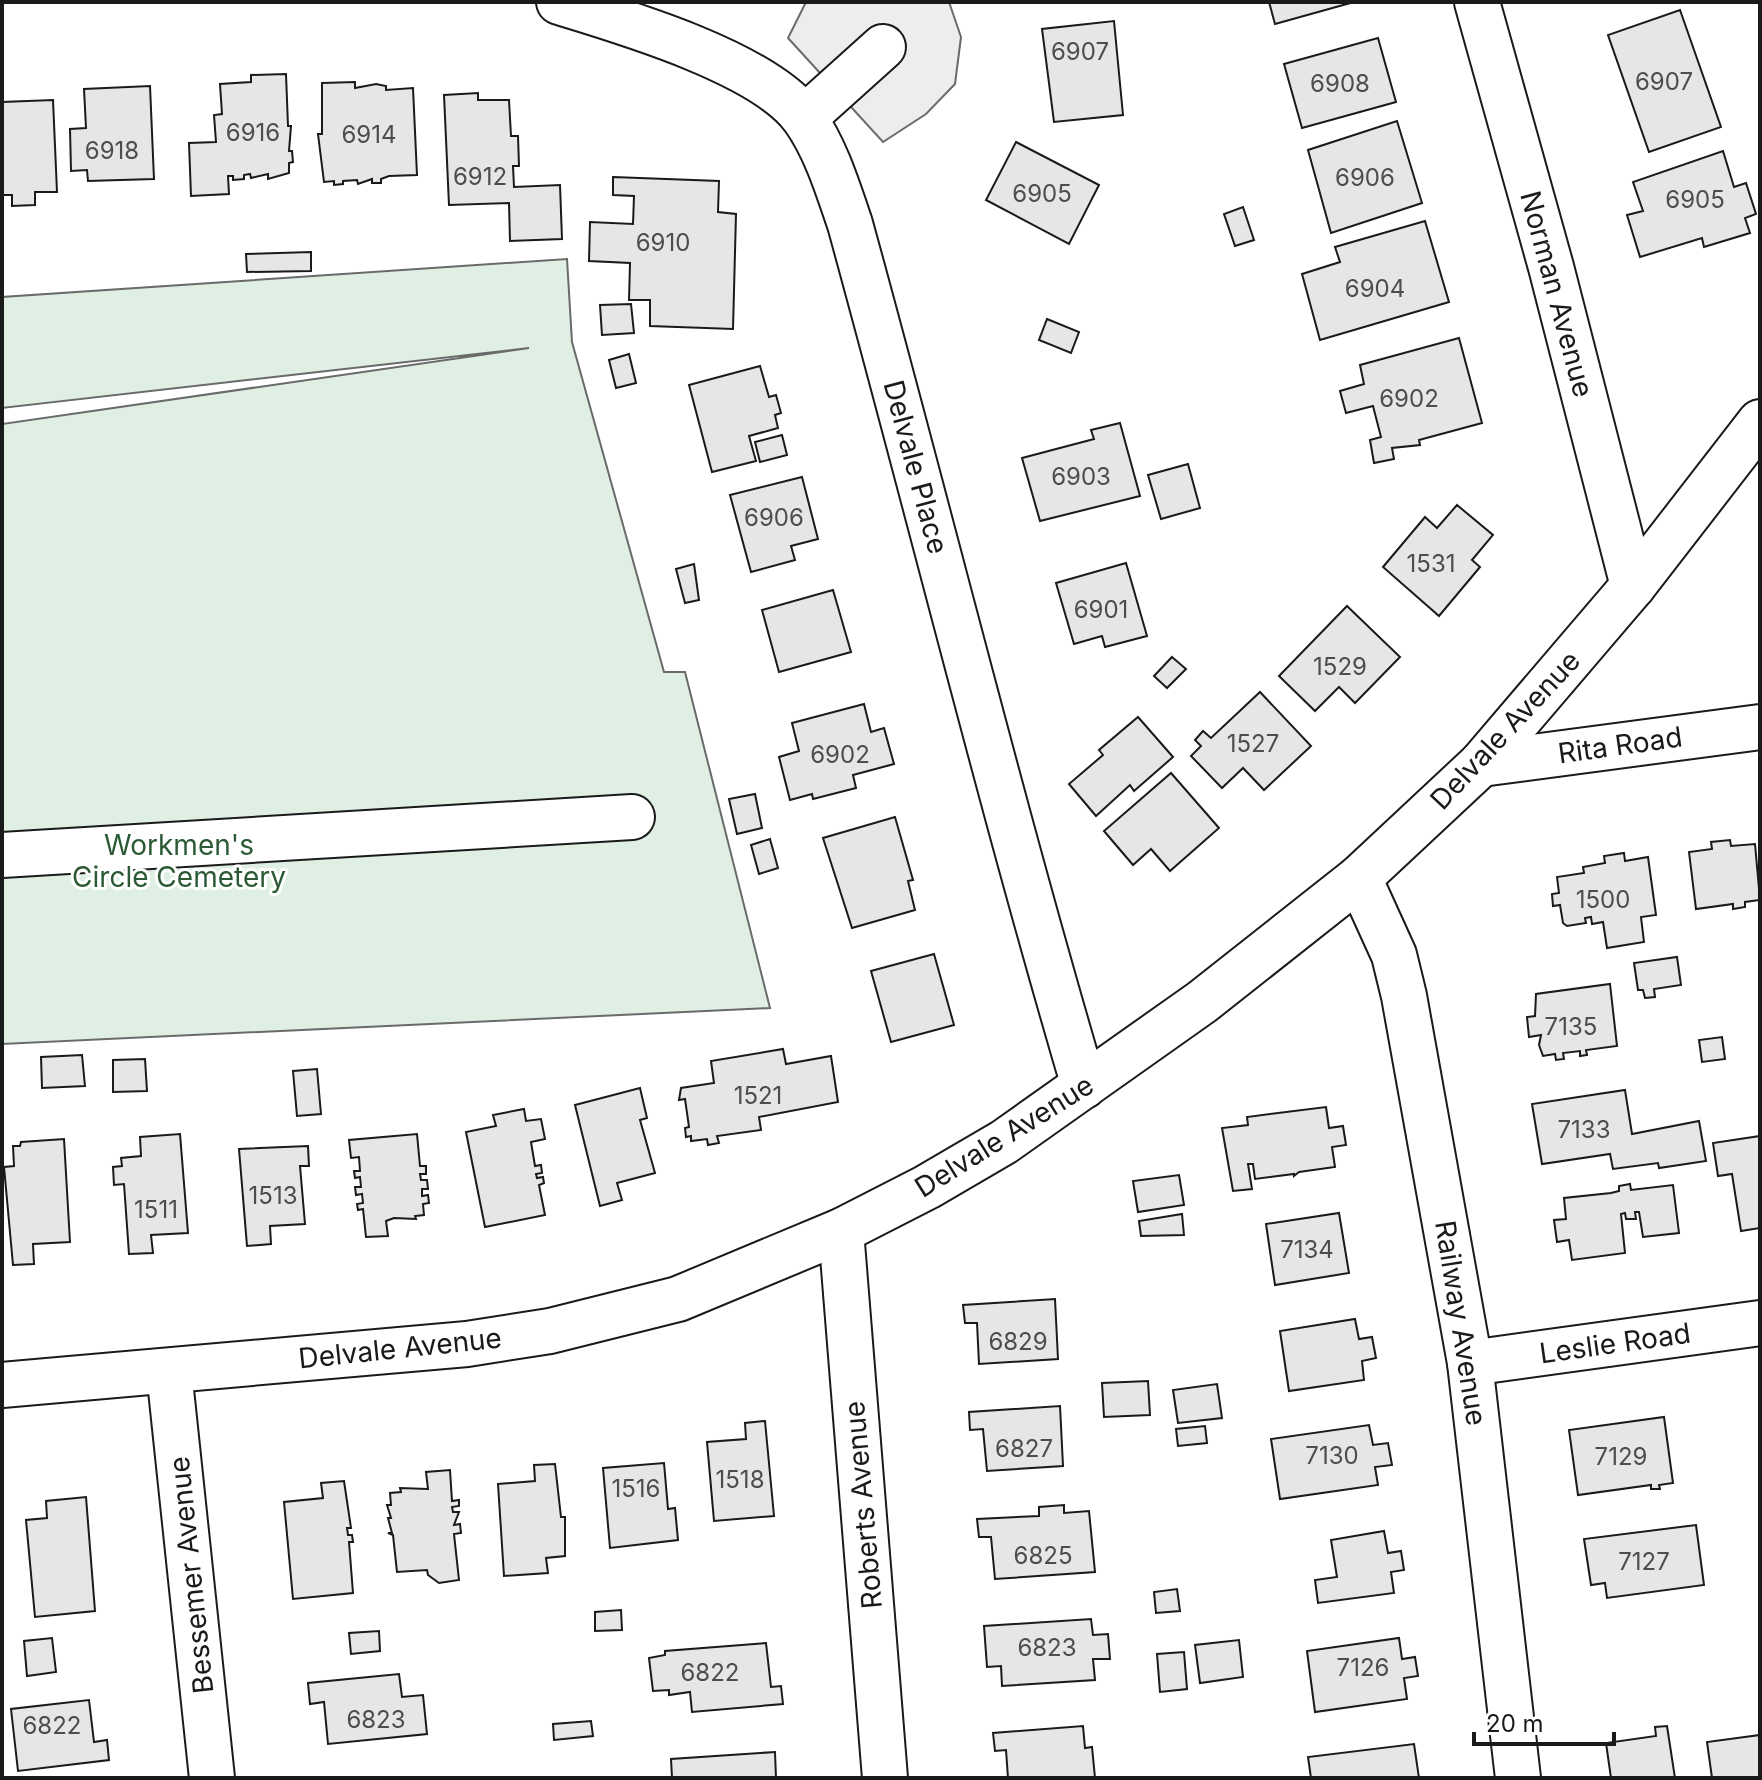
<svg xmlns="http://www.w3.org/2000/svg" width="1762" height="1780" font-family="Inter,sans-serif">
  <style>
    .green { fill: #e0efe3; stroke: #6a6a6a; stroke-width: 2 }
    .parking { fill: #ededed; stroke: #6a6a6a; stroke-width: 2 }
    .building { fill: #e6e6e6; stroke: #1a1a1a; stroke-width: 2 }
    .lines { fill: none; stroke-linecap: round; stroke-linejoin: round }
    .minor-casing { stroke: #1a1a1a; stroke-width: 48 }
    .minor { stroke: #fff; stroke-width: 44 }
    .labels { text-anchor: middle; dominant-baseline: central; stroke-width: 6; stroke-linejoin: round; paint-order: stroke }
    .number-label { font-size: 24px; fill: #4d4d4d }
    .street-label { font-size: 28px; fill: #1a1a1a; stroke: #fff }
    .park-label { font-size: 28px; fill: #2b5a34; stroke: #fff }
  </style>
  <rect width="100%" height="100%" fill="#fff"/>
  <!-- green -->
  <path class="green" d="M567,259L572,342L664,672H685L770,1008L2,1044V424L529,348L2,408V297Z"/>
  <!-- parking -->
  <path class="parking" d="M806,2H949L961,37L955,84L926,114L883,142L788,38Z"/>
  <!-- building -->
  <g class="building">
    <path d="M1269,2H1354L1275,24Z"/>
    <path d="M1680,10L1721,127L1649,152L1608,35Z"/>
    <path d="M1114,21L1123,115L1054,122L1042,29Z"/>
    <path d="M1378,38L1396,102L1302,128L1284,64Z"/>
    <path d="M286,74L288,126H291L289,151H292L293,162L289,163V173L268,179V174L251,178L250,174L244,175V179L233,180V176H228L229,194L191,196L189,143L216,142L214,115L222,114L220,84L251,82V75Z"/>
    <path d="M355,82V88L376,84L386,86V90L413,88L417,175L389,176L381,179V183H372V179L358,184L357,180L343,181V184L334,185V181L324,182L318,134H322V83Z"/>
    <path d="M150,86L154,179L88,181L87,170L71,171L70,129L86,128L84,89Z"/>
    <path d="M478,93V100H509L511,136H518L519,166H513L514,187L560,185L562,239L510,241L509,203L449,205L444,95Z"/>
    <path d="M53,100L57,192H35V205L12,206V195H2V102Z"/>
    <path d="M1397,121L1422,203L1331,233L1308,150Z"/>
    <path d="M1016,142L1099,185L1069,244L986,200Z"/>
    <path d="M1723,151L1734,187L1746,183L1756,214L1745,218L1750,233L1704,247L1702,238L1640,257L1627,215L1643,211L1633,182Z"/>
    <path d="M613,177L719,181L718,212L736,214L733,329L650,326V300H629L630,263L589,261L590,222L633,224L634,196L613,195Z"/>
    <path d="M1243,207L1254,240L1235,246L1224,214Z"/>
    <path d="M1425,221L1449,302L1320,340L1302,274L1340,262L1335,247Z"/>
    <path d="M311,252V271L247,272L246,254Z"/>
    <path d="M631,304L634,333L602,335L600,305Z"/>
    <path d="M1047,319L1079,332L1071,353L1039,340Z"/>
    <path d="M1459,338L1482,423L1419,440L1420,445L1392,448L1394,459L1374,463L1370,440L1381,437L1373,406L1346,413L1340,391L1364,384L1360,365Z"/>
    <path d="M629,354L636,383L616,388L609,360Z"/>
    <path d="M760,366L769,397L776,395L781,413L775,415L778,428L749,436L756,461L712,472L689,385Z"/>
    <path d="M1120,423L1140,496L1040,521L1022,458L1094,439L1091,430Z"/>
    <path d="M782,435L787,455L760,462L755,442Z"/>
    <path d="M1188,464L1200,508L1161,519L1148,475Z"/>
    <path d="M802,477L818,539L791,546L795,560L751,572L730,495Z"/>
    <path d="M1457,505L1493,535L1472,560L1480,567L1439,616L1383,567L1425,517L1437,528Z"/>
    <path d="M1126,563L1147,636L1105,647L1102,636L1074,644L1056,583Z"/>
    <path d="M694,564L699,600L685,603L676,569Z"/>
    <path d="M833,590L851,652L779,672L762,610Z"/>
    <path d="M1347,606L1400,657L1355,703L1339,687L1315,711L1279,676Z"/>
    <path d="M1172,657L1186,669L1167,688L1154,676Z"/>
    <path d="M1260,692L1311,746L1264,790L1243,768L1222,788L1191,756L1201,746L1195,740L1203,731L1211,738Z"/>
    <path d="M864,704L871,732L884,728L894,764L853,775L856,788L813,799L812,794L790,800L779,757L799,751L792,723Z"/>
    <path d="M1138,717L1173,757L1134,791L1130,785L1096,816L1069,784L1103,755L1099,750Z"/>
    <path d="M1171,773L1219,828L1170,871L1151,849L1133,865L1104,831Z"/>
    <path d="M755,794L762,828L737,834L729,799Z"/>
    <path d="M895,817L913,880L908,881L915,910L852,928L823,838Z"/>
    <path d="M770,839L778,868L759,874L751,845Z"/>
    <path d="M1730,840L1731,846L1755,844L1760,900L1745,902V907L1733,909V904L1696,909L1689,852L1712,849L1711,842Z"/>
    <path d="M1624,853L1625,861L1648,857L1656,915L1641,917L1644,942L1607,948L1603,922L1592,924L1591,917L1585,918L1586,923L1567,926L1563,923L1560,905L1553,906L1552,894L1559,893L1557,877L1584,873L1583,867L1605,863L1604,856Z"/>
    <path d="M934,954L954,1025L891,1042L871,971Z"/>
    <path d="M1677,957L1681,985L1654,989L1655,997L1645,998L1643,990H1638L1634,963Z"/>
    <path d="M1610,984L1617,1046L1586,1050L1587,1055L1580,1056V1051L1563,1053L1564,1059L1556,1060L1555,1054L1543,1056L1539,1045L1541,1035L1529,1037L1527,1017L1535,1016L1536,994Z"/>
    <path d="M1722,1037L1725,1059L1702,1062L1699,1040Z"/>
    <path d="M783,1049L786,1064L831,1056L838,1102L759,1117L761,1130L717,1136L719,1143L708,1145L707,1139L691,1141V1136L686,1137L685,1128L689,1127L685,1099L679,1100L681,1088L714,1083L711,1061Z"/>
    <path d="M82,1055L85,1086L42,1088L41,1057Z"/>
    <path d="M145,1059L147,1091L113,1092V1060Z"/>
    <path d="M317,1069L321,1114L297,1116L293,1071Z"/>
    <path d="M640,1088L647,1118L640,1120L655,1173L617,1183L622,1200L600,1206L575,1105Z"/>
    <path d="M1625,1090L1632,1134L1699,1121L1706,1161L1659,1168L1658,1163L1613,1169L1610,1154L1542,1164L1532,1104Z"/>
    <path d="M1326,1107L1329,1128L1343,1126L1346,1145L1332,1147L1335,1167L1299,1172L1294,1176V1174L1255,1179L1253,1164H1248L1252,1189L1233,1191L1222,1128L1248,1125L1247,1117Z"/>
    <path d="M524,1109L526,1121L541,1119L545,1139L531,1142L535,1166L541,1165L542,1173L536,1174L537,1178L543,1177L544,1183L539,1185L545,1215L485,1227L466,1132L496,1126L493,1115Z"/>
    <path d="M180,1134L188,1233L151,1235L153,1253L129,1254L124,1184L114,1185L113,1167L122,1166L121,1158L141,1156L140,1137Z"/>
    <path d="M417,1134L420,1166H426V1174H420L421,1180H427L428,1189H422V1196L428,1195L429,1203L423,1204L424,1215L415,1216L416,1219L394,1218L386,1221L388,1236L366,1237L363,1209L358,1210L357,1204L363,1203L362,1194L356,1195L355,1187H361L360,1177L355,1178L354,1171H360L359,1157L351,1158L349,1140Z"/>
    <path d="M1760,1136V1228L1741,1231L1732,1174L1718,1176L1713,1143Z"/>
    <path d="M64,1139L70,1242L33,1244L34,1264L13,1265L4,1167L14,1166L13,1146H20L21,1142Z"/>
    <path d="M308,1146L309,1166H300L305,1224L270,1226L271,1244L247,1246L239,1149Z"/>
    <path d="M1179,1175L1184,1205L1138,1212L1133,1181Z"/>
    <path d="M1630,1184L1631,1190L1673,1185L1679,1233L1643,1237L1639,1212H1635L1636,1219H1626L1625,1213L1621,1214L1625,1253L1572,1260L1569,1240L1557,1242L1554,1220L1566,1219L1564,1198L1611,1193L1619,1191V1186Z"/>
    <path d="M1339,1213L1349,1273L1275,1285L1266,1224Z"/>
    <path d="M1182,1214L1184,1235L1141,1236L1139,1221Z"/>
    <path d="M1055,1299L1058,1359L979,1364L977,1323H965L963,1305Z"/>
    <path d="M1355,1319L1359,1339L1372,1337L1376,1358L1362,1361L1364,1380L1289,1391L1280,1331Z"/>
    <path d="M1148,1381L1150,1415L1104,1417L1102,1383Z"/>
    <path d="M1217,1384L1222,1418L1178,1423L1173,1390Z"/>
    <path d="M1060,1406L1063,1466L987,1471L983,1429L970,1430L969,1412Z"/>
    <path d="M1664,1417L1673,1483L1659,1485L1660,1489H1651V1485L1578,1495L1569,1430Z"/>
    <path d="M765,1421L774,1516L714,1521L707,1442L746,1439L745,1423Z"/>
    <path d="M1369,1425L1373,1445L1388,1443L1392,1465L1375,1467L1378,1485L1280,1499L1271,1439Z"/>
    <path d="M1205,1426L1207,1443L1178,1446L1176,1429Z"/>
    <path d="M664,1463L668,1509L675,1508L678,1540L610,1548L603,1468Z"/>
    <path d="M555,1464L561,1517H565V1556L546,1558L548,1573L504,1576L498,1484L535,1481L534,1465Z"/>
    <path d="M450,1470L452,1501L459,1500V1506L452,1507L453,1512H459L454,1525L460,1524L461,1533L454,1534L459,1580L439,1583L428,1575L427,1570L397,1572L393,1535L388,1533H392L388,1518H391L387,1505H391L390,1493L401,1492L400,1488L428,1489L426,1472Z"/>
    <path d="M344,1481L351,1528H347L348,1535H352L353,1542H349L353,1593L293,1599L284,1502L323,1498L321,1483Z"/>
    <path d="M86,1497L95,1611L35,1617L26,1520L47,1518L46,1501Z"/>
    <path d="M1064,1505V1513L1089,1511L1095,1572L995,1579L991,1537H979L977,1519L1039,1516V1507Z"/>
    <path d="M1696,1525L1704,1585L1607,1598L1605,1583L1591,1585L1584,1539Z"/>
    <path d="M1384,1531L1388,1553L1401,1551L1404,1570L1391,1572L1394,1593L1318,1603L1315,1580L1337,1577L1331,1540Z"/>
    <path d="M1177,1589L1180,1611L1156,1613L1154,1592Z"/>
    <path d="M621,1610L622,1630L595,1631V1612Z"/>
    <path d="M1091,1619L1093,1635L1108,1634L1110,1659H1093L1095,1680L1002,1686L1001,1666L987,1667L984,1626Z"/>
    <path d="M379,1631L380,1651L351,1654L349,1633Z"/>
    <path d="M52,1638L56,1672L27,1676L24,1641Z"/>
    <path d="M1399,1638L1402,1659L1415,1657L1418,1676L1404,1678L1407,1699L1315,1712L1307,1651Z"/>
    <path d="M1239,1640L1243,1677L1200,1683L1195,1645Z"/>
    <path d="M766,1643L771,1687L781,1686L783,1704L692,1712L690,1692L669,1695V1690L653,1691L649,1658L665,1655V1651Z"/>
    <path d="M1184,1652L1187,1689L1160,1692L1157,1654Z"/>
    <path d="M399,1674L402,1697L423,1695L427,1734L328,1744L324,1702L310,1704L308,1683Z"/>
    <path d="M89,1700L94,1742L107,1740L109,1760L18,1771L11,1709Z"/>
    <path d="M591,1721L593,1736L554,1740L553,1724Z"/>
    <path d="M1083,1726L1085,1748L1092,1747L1095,1778H1008L1006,1750L995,1751L993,1733Z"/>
    <path d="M1667,1726L1675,1778H1611L1606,1743L1656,1736L1655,1727Z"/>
    <path d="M1760,1735V1778H1712L1707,1742Z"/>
    <path d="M1414,1744L1419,1778H1311L1308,1757Z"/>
    <path d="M775,1752L776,1778H672L671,1759Z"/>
  </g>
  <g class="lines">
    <!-- minor casing -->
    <g class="minor-casing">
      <g id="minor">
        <path d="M559,2C625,22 764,63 804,118C826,149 838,189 850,224C929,511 1000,801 1084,1086"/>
        <path d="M1477,2L1551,267L1633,586"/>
        <path d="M804,118L883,47"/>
        <path d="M1481,764L1760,727"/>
        <path d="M2,855L632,817"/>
        <path d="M1359,878L1394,955L1404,996L1470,1363L1518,1778"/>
        <path d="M841,1231L885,1778"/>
        <path d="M1470,1363L1760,1323"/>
        <path d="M169,1371L212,1778"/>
        <path d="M2,1385L467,1344L550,1331L678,1299L841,1231L927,1187L1004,1142L1202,1002L1359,878L1481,764L1633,586L1760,422"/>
      </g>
    </g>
    <!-- minor -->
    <use href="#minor" class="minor"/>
  </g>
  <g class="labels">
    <!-- number labels -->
    <g class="number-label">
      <text x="1080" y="51">6907</text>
      <text x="1664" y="81">6907</text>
      <text x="1340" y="83">6908</text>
      <text x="253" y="132">6916</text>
      <text x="369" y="134">6914</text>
      <text x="112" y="150">6918</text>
      <text x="480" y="176">6912</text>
      <text x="1365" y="177">6906</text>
      <text x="1042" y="193">6905</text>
      <text x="1695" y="199">6905</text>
      <text x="663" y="242">6910</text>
      <text x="1375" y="288">6904</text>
      <text x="1409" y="398">6902</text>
      <text x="1081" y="476">6903</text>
      <text x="774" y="517">6906</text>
      <text x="1431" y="563">1531</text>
      <text x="1101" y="609">6901</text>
      <text x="1340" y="666">1529</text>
      <text x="1253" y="743">1527</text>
      <text x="840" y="754">6902</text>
      <text x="1603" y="899">1500</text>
      <text x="1571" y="1026">7135</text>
      <text x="758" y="1095">1521</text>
      <text x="1584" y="1129">7133</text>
      <text x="273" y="1195">1513</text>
      <text x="156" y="1209">1511</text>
      <text x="1307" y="1249">7134</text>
      <text x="1018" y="1341">6829</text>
      <text x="1024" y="1448">6827</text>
      <text x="1332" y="1455">7130</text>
      <text x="1621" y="1456">7129</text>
      <text x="740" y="1479">1518</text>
      <text x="636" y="1488">1516</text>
      <text x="1043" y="1555">6825</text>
      <text x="1644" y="1561">7127</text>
      <text x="1047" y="1647">6823</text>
      <text x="1363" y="1667">7126</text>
      <text x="710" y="1672">6822</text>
      <text x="376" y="1719">6823</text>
      <text x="52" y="1725">6822</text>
    </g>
    <!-- street labels -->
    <g class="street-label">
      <text transform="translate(1557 294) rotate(75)">Norman Avenue</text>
      <text transform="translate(916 467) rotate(75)">Delvale Place</text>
      <text transform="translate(1505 730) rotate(-47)">Delvale Avenue</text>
      <text transform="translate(1620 745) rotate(-8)">Rita Road</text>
      <text transform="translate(1004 1136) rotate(-32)">Delvale Avenue</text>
      <text transform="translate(1461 1323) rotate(81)">Railway Avenue</text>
      <text transform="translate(1615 1343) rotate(-8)">Leslie Road</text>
      <text transform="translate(400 1348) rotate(-6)">Delvale Avenue</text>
      <text transform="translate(863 1505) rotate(-95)">Roberts Avenue</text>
      <text transform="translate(191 1575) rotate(-96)">Bessemer Avenue</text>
    </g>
    <!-- park labels -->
    <g class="park-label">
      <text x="179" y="845">Workmen's<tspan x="179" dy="32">Circle Cemetery</tspan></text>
    </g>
  </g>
  <!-- border -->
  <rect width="1762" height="1780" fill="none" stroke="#1a1a1a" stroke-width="8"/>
  <!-- scale -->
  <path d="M1474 1732v12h140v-12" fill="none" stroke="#1a1a1a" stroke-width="4"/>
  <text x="1486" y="1732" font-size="24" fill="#1a1a1a" stroke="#ffffff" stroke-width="6" paint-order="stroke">20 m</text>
</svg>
